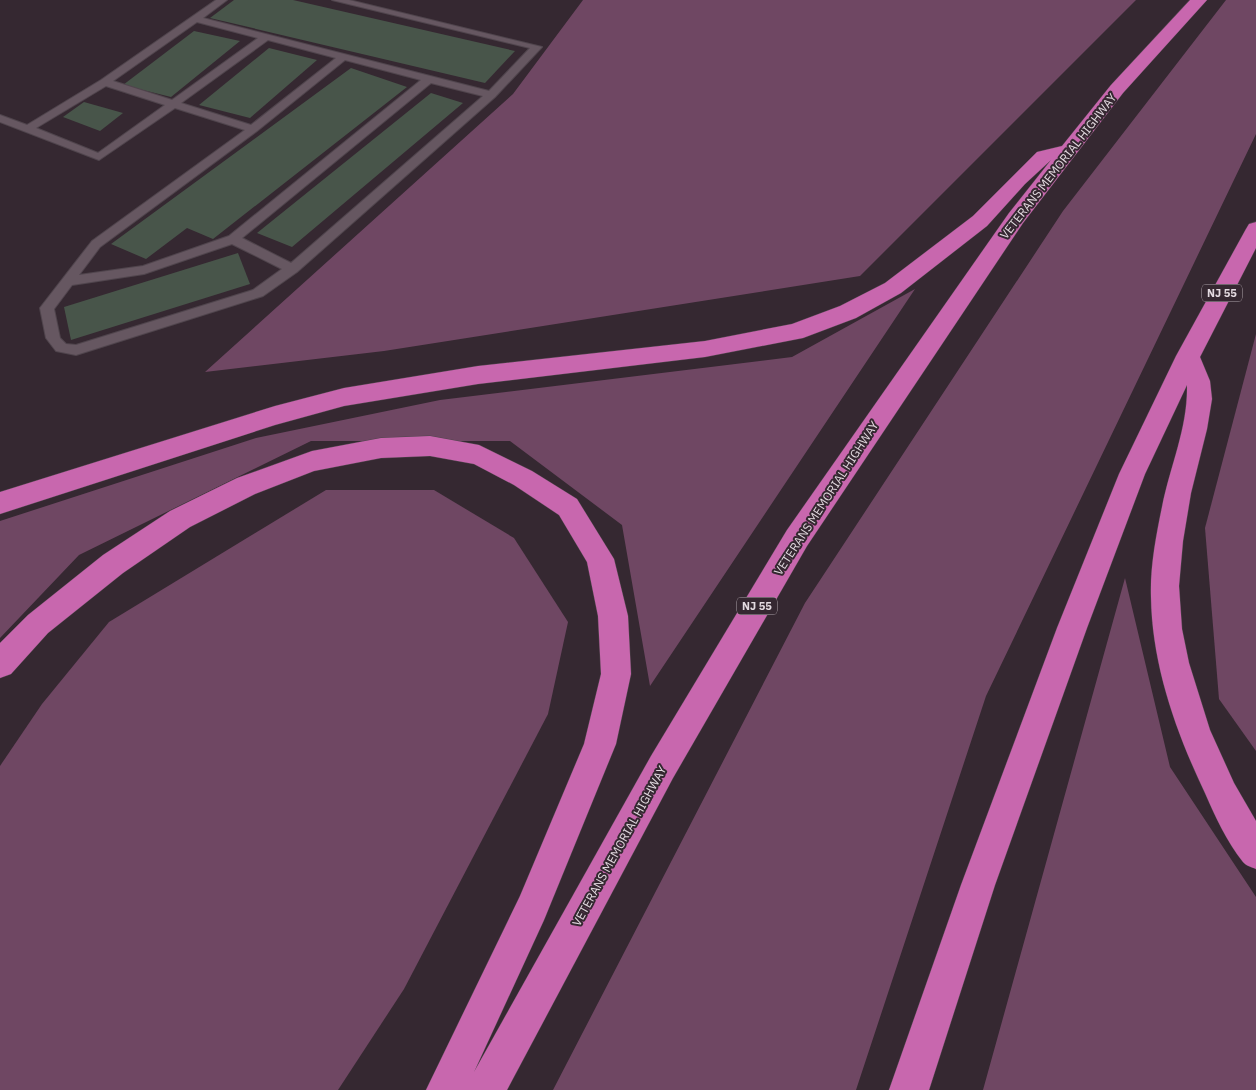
<svg xmlns="http://www.w3.org/2000/svg" width="1256" height="1090" font-family="'IBM Plex Sans',sans-serif">
  <style>
    .green { fill: #6f4763 }
    .building { fill: #48554a }
    .lines { fill: none; stroke-linecap: round; stroke-linejoin: round }
    .lane-casing { stroke: #50454d; stroke-width: 2 }
    .highway-casing { stroke: #50454d; stroke-width: 1 }
    .lane { fill: #665761; fill-rule: evenodd }
    .highway { fill: #c867ae; fill-rule: evenodd }
    .labels { text-anchor: middle; dominant-baseline: central; stroke-width: 4; stroke-linejoin: round; paint-order: stroke }
    .shield { fill: #352831; stroke: #afa5ac; stroke-width: 1 }
    .shield-label { font-size: 11px; font-weight: bold; fill: #e3dae0 }
    .street-label { font-size: 12px; fill: #e3dae0; stroke: #352831 }
  </style>
  <rect width="100%" height="100%" fill="#352831"/>
  <!-- green -->
  <g class="green">
    <path d="M583,0H1136L860,276L384,351L205,372L513,94Z"/>
    <path d="M1226,0H1256V134L986,696L856,1090H553L805,603L1063,211Z"/>
    <path d="M915,289L650,686L622,525L510,441H311L79,555L0,638V521L256,438L440,400L792,357Z"/>
    <path d="M1256,334V751L1219,699L1205,528Z"/>
    <path d="M326,490H434L514,538L568,622L548,714L404,989L338,1090H0V766L42,704L109,622Z"/>
    <path d="M1125,578L1170,767L1256,897V1090H983Z"/>
  </g>
  <!-- building -->
  <g class="building">
    <path d="M234,0H293L515,51L485,83L210,18Z"/>
    <path d="M194,31L240,41L171,97L123,85Z"/>
    <path d="M269,48L317,60L250,118L199,105Z"/>
    <path d="M351,68L407,87L213,239L187,228L146,259L111,244Z"/>
    <path d="M431,93L463,103L292,247L257,233Z"/>
    <path d="M84,102L123,113L100,131L63,117Z"/>
    <path d="M238,253L250,284L71,340L64,307Z"/>
  </g>
  <g class="lines">
    <!-- lane casing -->
    <g class="lane-casing">
      <path id="lane" d="M216,0H227L203,18L489,91L530,48L332,0H349L542,47L495,97L297,272L263,296L76,355L56,351L46,338L40,308L92,241L245,130L175,108L99,160L0,122V115L27,125L101,80ZM197,22L258,38L172,100L113,81ZM268,40L336,58L251,125L181,103ZM345,60L421,80L229,236L143,266L79,275L100,247L257,131ZM431,83L483,96L291,263L242,238ZM106,86L165,105L98,153L36,128ZM232,244L282,269L253,290L76,345L66,344L60,338L54,309L72,285L144,274Z"/>
    </g>
    <!-- highway casing -->
    <g class="highway-casing">
      <g id="highway">
        <path d="M1190,0H1207L1123,93L1023,223L807,546L673,778L507,1090H466L469,1084L466,1090H426L520,896L584,744L601,674L598,616L587,562L559,515L514,485L474,464L430,456L381,458L314,471L255,494L190,527L123,573L48,633L11,674L0,678V643L28,615L103,555L170,511L237,478L312,451L381,438L430,436L479,445L532,471L577,499L614,559L628,616L631,674L616,744L544,920L474,1072L651,756L787,530L1009,213L1051,160L1025,184L987,226L901,293L856,318L803,338L705,357L478,384L344,406L275,425L0,514V492L275,406L344,388L478,366L705,341L792,324L840,306L885,283L973,216L1037,152L1062,146L1111,85Z"/>
        <path d="M1256,222V248L1200,357L1210,381L1212,399L1207,429L1191,493L1183,541L1179,586L1182,629L1189,663L1210,730L1234,783L1256,821V869C1252,867 1246,866 1243,862C1227,842 1215,816 1205,793C1176,732 1152,665 1151,597C1150,567 1156,536 1162,507C1170,466 1188,428 1187,385L1145,474L1087,628L995,885L929,1090H889L961,885L1057,628L1119,474L1176,356L1246,229L1249,224Z"/>
      </g>
    </g>
    <!-- lane -->
    <use href="#lane" class="lane"/>
    <!-- highway -->
    <use href="#highway" class="highway"/>
  </g>
  <g class="labels">
    <!-- shield labels -->
    <g class="shield">
      <rect x="1202" y="284.5" width="40" height="17" rx="4"/>
      <rect x="737" y="597.5" width="40" height="17" rx="4"/>
    </g>
    <g class="shield-label">
      <text x="1222" y="293">NJ 55</text>
      <text x="757" y="606">NJ 55</text>
    </g>
    <!-- street labels -->
    <g class="street-label">
      <text transform="translate(1058 166) rotate(-52)">VETERANS MEMORIAL HIGHWAY</text>
      <text transform="translate(826 498) rotate(-57)">VETERANS MEMORIAL HIGHWAY</text>
      <text transform="translate(619 846) rotate(-61)">VETERANS MEMORIAL HIGHWAY</text>
    </g>
  </g>
</svg>
